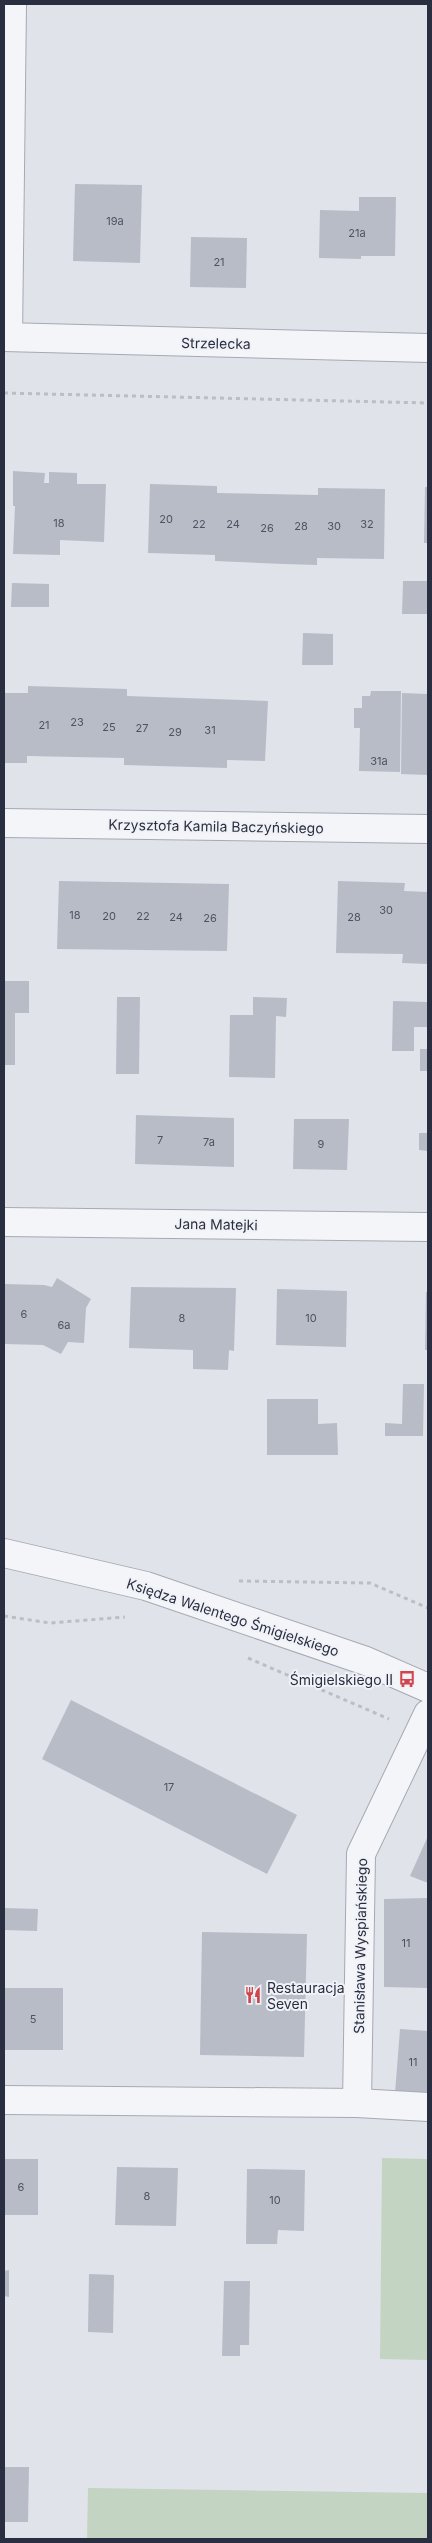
<svg xmlns="http://www.w3.org/2000/svg" width="432" height="2543" font-family="Inter,sans-serif">
  <style>
    .green { fill: #c4d4c2 }
    .building { fill: #b8bcc7 }
    .lines { fill: none; stroke-linecap: round; stroke-linejoin: round }
    .minor-casing { stroke: #a6a9b4; stroke-width: 30 }
    .path { stroke: #bbbec5; stroke-width: 3; stroke-dasharray: 4 4; stroke-linecap: butt }
    .minor { stroke: #f4f5f8; stroke-width: 28 }
    .labels { text-anchor: middle; dominant-baseline: central; stroke-width: 4; stroke-linejoin: round; paint-order: stroke }
    .number-label { font-size: 11px; fill: #4d5262 }
    .street-label { font-size: 14px; fill: #292f41; stroke: #f1f2f7 }
    .poi-label { font-size: 14px; fill: #292f41; stroke: #f1f2f7; text-anchor: end }
  </style>
  <rect width="100%" height="100%" fill="#e1e3ea"/>
  <!-- green -->
  <g class="green">
    <path d="M382,2158L428,2159V2360L380,2359Z"/>
    <path d="M88,2488L428,2493V2539H87Z"/>
  </g>
  <!-- building -->
  <g class="building">
    <path d="M75,184L142,185L140,263L73,261Z"/>
    <path d="M359,197H396L395,256H361V259L319,258L320,210L359,211Z"/>
    <path d="M191,237L247,238L246,288L190,287Z"/>
    <path d="M13,471L45,473L44,483H49V472L77,473V484H106L104,542L60,540V555L13,554L15,506H13Z"/>
    <path d="M150,484L217,486V493L318,495V488L385,489L384,559L317,558V565L284,564L215,561V555L148,553Z"/>
    <path d="M425,487H428V543H424Z"/>
    <path d="M403,581H428V614H402Z"/>
    <path d="M12,583L49,584V607H11Z"/>
    <path d="M303,633L333,634V665H302Z"/>
    <path d="M28,686L127,689V696L268,701L265,761L227,760V768L124,765V758L27,756V763H4V693H28Z"/>
    <path d="M371,691H401L400,772L359,771L360,728H354V708H362V696H370Z"/>
    <path d="M402,693L428,694V775L401,774Z"/>
    <path d="M59,881L229,884L227,951L57,949Z"/>
    <path d="M338,881L405,883L404,891L428,892V964L402,963L403,954L336,953Z"/>
    <path d="M4,981H29V1013H15V1065H4Z"/>
    <path d="M117,997H140L139,1074H116Z"/>
    <path d="M253,997L287,998L286,1017L276,1016L275,1078L229,1077L230,1015H253Z"/>
    <path d="M393,1001L428,1002V1027H414V1051H392Z"/>
    <rect x="420" y="1049" width="8" height="22"/>
    <path d="M136,1115L234,1118V1167L135,1164Z"/>
    <path d="M294,1119H349L347,1170L293,1169Z"/>
    <path d="M419,1133H428V1151L419,1150Z"/>
    <path d="M57,1278L91,1299L86,1308L84,1343L68,1342L61,1354L43,1345L4,1344V1284L44,1285L52,1287Z"/>
    <path d="M131,1287L236,1288L234,1351L229,1350L228,1370L193,1369V1350L129,1348Z"/>
    <path d="M277,1289L347,1291L346,1347L276,1345Z"/>
    <path d="M426,1292H428V1350H425Z"/>
    <path d="M403,1384H424L423,1436H385V1423L402,1424Z"/>
    <path d="M267,1399H318V1424L337,1423L338,1455H267Z"/>
    <path d="M71,1700L297,1815L267,1874L42,1759Z"/>
    <path d="M428,1836V1883L410,1876Z"/>
    <path d="M428,1898V1988L384,1987V1899Z"/>
    <path d="M4,1908L38,1909L37,1931L4,1930Z"/>
    <path d="M202,1932L307,1934L304,2057L200,2055Z"/>
    <rect x="4" y="1988" width="59" height="62"/>
    <path d="M400,2029L428,2031V2094L395,2093Z"/>
    <rect x="4" y="2159" width="34" height="56"/>
    <path d="M117,2167L178,2168L176,2226L115,2225Z"/>
    <path d="M247,2169L305,2170L304,2231L278,2230L277,2244H246Z"/>
    <path d="M9,2270V2297L4,2296V2271Z"/>
    <path d="M89,2274L114,2275L113,2333L88,2332Z"/>
    <path d="M224,2281H250L249,2345H240V2356H222Z"/>
    <path d="M4,2467H29L28,2522H4Z"/>
  </g>
  <g class="lines">
    <!-- minor casing -->
    <g class="minor-casing">
      <g id="minor">
        <path d="M4,337L428,348"/>
        <path d="M8,337L12,4"/>
        <path d="M4,823L428,829"/>
        <path d="M4,1222L428,1227"/>
        <path d="M4,1553L146,1586L366,1661L428,1688"/>
        <path d="M4,2100L357,2103L428,2107"/>
        <path d="M357,2103L361,1854L428,1714"/>
      </g>
    </g>
    <!-- path -->
    <g class="path">
      <path d="M4,393L428,403"/>
      <path d="M239,1581L370,1583L428,1608"/>
      <path d="M4,1616L50,1623L125,1617"/>
      <path d="M248,1658L389,1719"/>
    </g>
    <!-- minor -->
    <use href="#minor" class="minor"/>
  </g>
  <!-- icons -->
  <defs>
    <g id="bus-bare" transform="scale(1.35)"><path d="M-5-6H5V4H4V6H2V4H-2V6H-4V4H-5ZM-3.5-4V0h7V-4ZM-3.5 1.2v1.5H-2V1.2ZM2 1.2v1.5H3.5V1.2Z" fill="#cf464b" stroke="#f1f2f7" stroke-width="2.5" paint-order="stroke"/></g>
    <g id="restaurant-bare" transform="scale(1.35)"><path d="M-5-6h1v4h1v-4h1v4h1v-4h1v5L-1.5 .5V6h-2V.5L-5-1ZM5-6V6H3V1.5H1.5Q1.5-4 5-6Z" fill="#cf464b" stroke="#f1f2f7" stroke-width="2.5" paint-order="stroke"/></g>
  </defs>
  <g fill-rule="evenodd">
    <use href="#bus-bare" x="407" y="1679"/>
    <use href="#restaurant-bare" x="253" y="1995"/>
  </g>
  <g class="labels">
    <!-- number labels -->
    <g class="number-label">
      <text x="115" y="221">19a</text>
      <text x="357" y="233">21a</text>
      <text x="219" y="262">21</text>
      <text x="166" y="519">20</text>
      <text x="59" y="523">18</text>
      <text x="199" y="524">22</text>
      <text x="233" y="524">24</text>
      <text x="367" y="524">32</text>
      <text x="301" y="526">28</text>
      <text x="334" y="526">30</text>
      <text x="267" y="528">26</text>
      <text x="77" y="722">23</text>
      <text x="44" y="725">21</text>
      <text x="109" y="727">25</text>
      <text x="142" y="728">27</text>
      <text x="210" y="730">31</text>
      <text x="175" y="732">29</text>
      <text x="379" y="761">31a</text>
      <text x="386" y="910">30</text>
      <text x="75" y="915">18</text>
      <text x="109" y="916">20</text>
      <text x="143" y="916">22</text>
      <text x="176" y="917">24</text>
      <text x="354" y="917">28</text>
      <text x="210" y="918">26</text>
      <text x="160" y="1140">7</text>
      <text x="209" y="1142">7a</text>
      <text x="321" y="1144">9</text>
      <text x="24" y="1314">6</text>
      <text x="182" y="1318">8</text>
      <text x="311" y="1318">10</text>
      <text x="64" y="1325">6a</text>
      <text x="169" y="1787">17</text>
      <text x="406" y="1943">11</text>
      <text x="33" y="2019">5</text>
      <text x="413" y="2062">11</text>
      <text x="21" y="2187">6</text>
      <text x="147" y="2196">8</text>
      <text x="275" y="2200">10</text>
    </g>
    <!-- street labels -->
    <g class="street-label">
      <text transform="translate(216 343) rotate(1)">Strzelecka</text>
      <text transform="translate(216 826) rotate(1)">Krzysztofa Kamila Baczyńskiego</text>
      <text transform="translate(216 1224) rotate(1)">Jana Matejki</text>
      <text transform="translate(233 1617) rotate(18)">Księdza Walentego Śmigielskiego</text>
      <text transform="translate(360 1946) rotate(-89)">Stanisława Wyspiańskiego</text>
    </g>
    <!-- poi labels -->
    <g class="poi-label">
      <text x="393" y="1679">Śmigielskiego II</text>
      <text x="267" y="1987" text-anchor="start">Restauracja<tspan x="267" dy="16">Seven</tspan></text>
    </g>
  </g>
  <!-- border -->
  <rect width="432" height="2543" fill="none" stroke="#292f41" stroke-width="10"/>
</svg>
